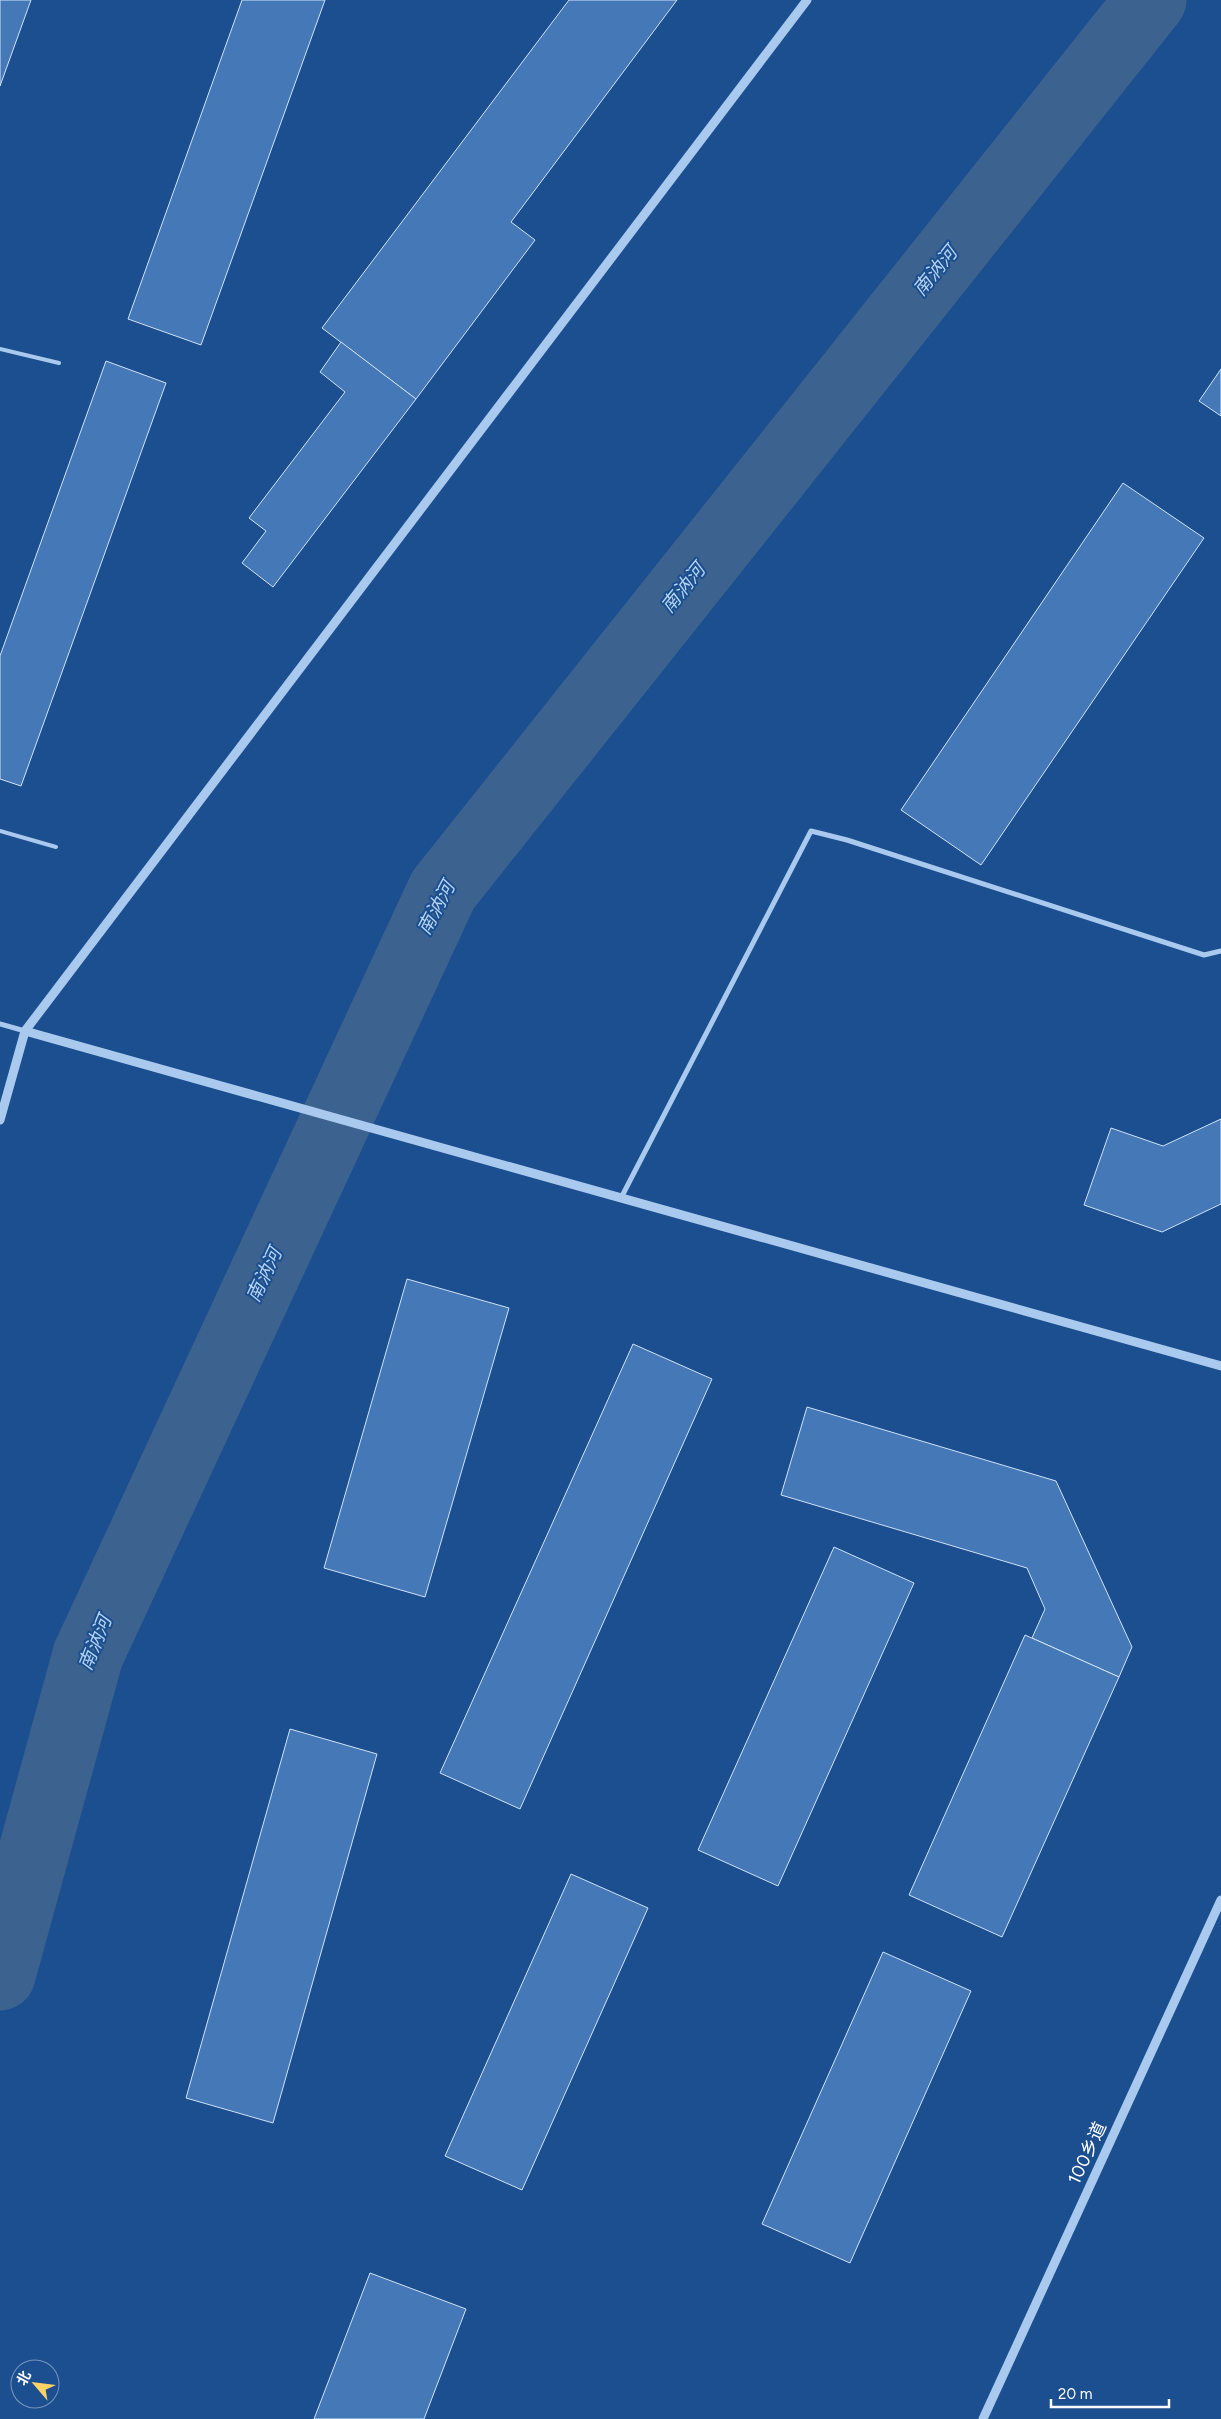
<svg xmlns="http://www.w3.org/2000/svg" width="1221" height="2419" font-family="Figtree,'Noto Sans SC',sans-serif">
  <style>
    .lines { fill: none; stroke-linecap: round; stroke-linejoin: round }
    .river { stroke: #3c6290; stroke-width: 71 }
    .building { fill: #4478b7; stroke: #cfe3fa }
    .service { stroke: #a9c9ee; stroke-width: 4 }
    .minor { stroke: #a9c9ee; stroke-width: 5 }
    .tertiary { stroke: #a9c9ee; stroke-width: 9 }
    .labels { text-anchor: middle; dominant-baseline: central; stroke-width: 4; stroke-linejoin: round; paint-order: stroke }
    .street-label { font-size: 18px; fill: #fff; stroke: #1b4f8f }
    .water-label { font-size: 19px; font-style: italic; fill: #b5d3f5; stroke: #1b4f8f }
  </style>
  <rect width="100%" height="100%" fill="#1b4f8f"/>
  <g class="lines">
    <!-- river -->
    <path class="river" d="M0,1975L88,1655L443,890L1151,0"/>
  </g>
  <!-- building -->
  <g class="building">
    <path d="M0,0H31L0,86Z"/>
    <path d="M242,0H325L201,345L128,319Z"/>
    <path d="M569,0H677L511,222L535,240L416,399L322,328Z"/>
    <path d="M341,342L416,399L273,587L242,563L266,531L249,518L345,392L320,372Z"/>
    <path d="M106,361L166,383L21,786L0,779V656Z"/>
    <path d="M1221,369V416L1199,401Z"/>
    <path d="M1123,483L1204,538L981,865L901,810Z"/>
    <path d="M1221,1119V1204L1162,1232L1084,1205L1111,1128L1163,1146Z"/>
    <path d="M407,1279L509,1308L425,1597L324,1568Z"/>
    <path d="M633,1344L712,1379L520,1809L440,1773Z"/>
    <path d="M807,1407L1056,1481L1132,1647L1119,1677L1032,1638L1045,1609L1027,1568L781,1495Z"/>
    <path d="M834,1547L914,1583L778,1886L698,1850Z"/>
    <path d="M1025,1635L1119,1677L1002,1937L909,1895Z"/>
    <path d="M290,1729L377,1754L273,2123L186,2098Z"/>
    <path d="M571,1874L648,1908L522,2190L445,2156Z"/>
    <path d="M883,1952L971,1991L850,2263L762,2224Z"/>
    <path d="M370,2273L466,2309L424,2419H314Z"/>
  </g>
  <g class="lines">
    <!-- service -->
    <g class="service">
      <path d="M0,349L59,363"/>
      <path d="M0,831L56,847"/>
    </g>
    <!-- minor -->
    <g class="minor">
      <path d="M0,1024L25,1031"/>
      <path d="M621,1198L811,831L847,840L1204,955L1221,951"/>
    </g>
    <!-- tertiary -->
    <g class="tertiary">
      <path d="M25,1031L1221,1366"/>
      <path d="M0,1120L25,1031L807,0"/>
      <path d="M983,2419L1221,1900"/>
    </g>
  </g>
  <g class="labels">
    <!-- street labels -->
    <g class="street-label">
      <text transform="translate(1087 2153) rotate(-65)">100乡道</text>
    </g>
    <!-- water labels -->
    <g class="water-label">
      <text transform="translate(935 271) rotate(-51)">南汭河</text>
      <text transform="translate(683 588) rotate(-51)">南汭河</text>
      <text transform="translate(436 908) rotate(-62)">南汭河</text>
      <text transform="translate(264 1275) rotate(-65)">南汭河</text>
      <text transform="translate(95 1643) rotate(-68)">南汭河</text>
    </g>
  </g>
  <!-- north arrow -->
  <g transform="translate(35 2384) rotate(298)"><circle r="24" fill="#1b4f8f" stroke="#7695bc"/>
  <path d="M0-4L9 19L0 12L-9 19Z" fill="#ffd166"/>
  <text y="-8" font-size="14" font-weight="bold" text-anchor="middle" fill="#ffffff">北</text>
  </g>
  <!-- scale -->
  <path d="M1051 2399v8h118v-8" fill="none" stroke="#ffffff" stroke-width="2.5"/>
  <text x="1058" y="2399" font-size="15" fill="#ffffff" stroke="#1b4f8f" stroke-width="4" paint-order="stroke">20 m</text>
</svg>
